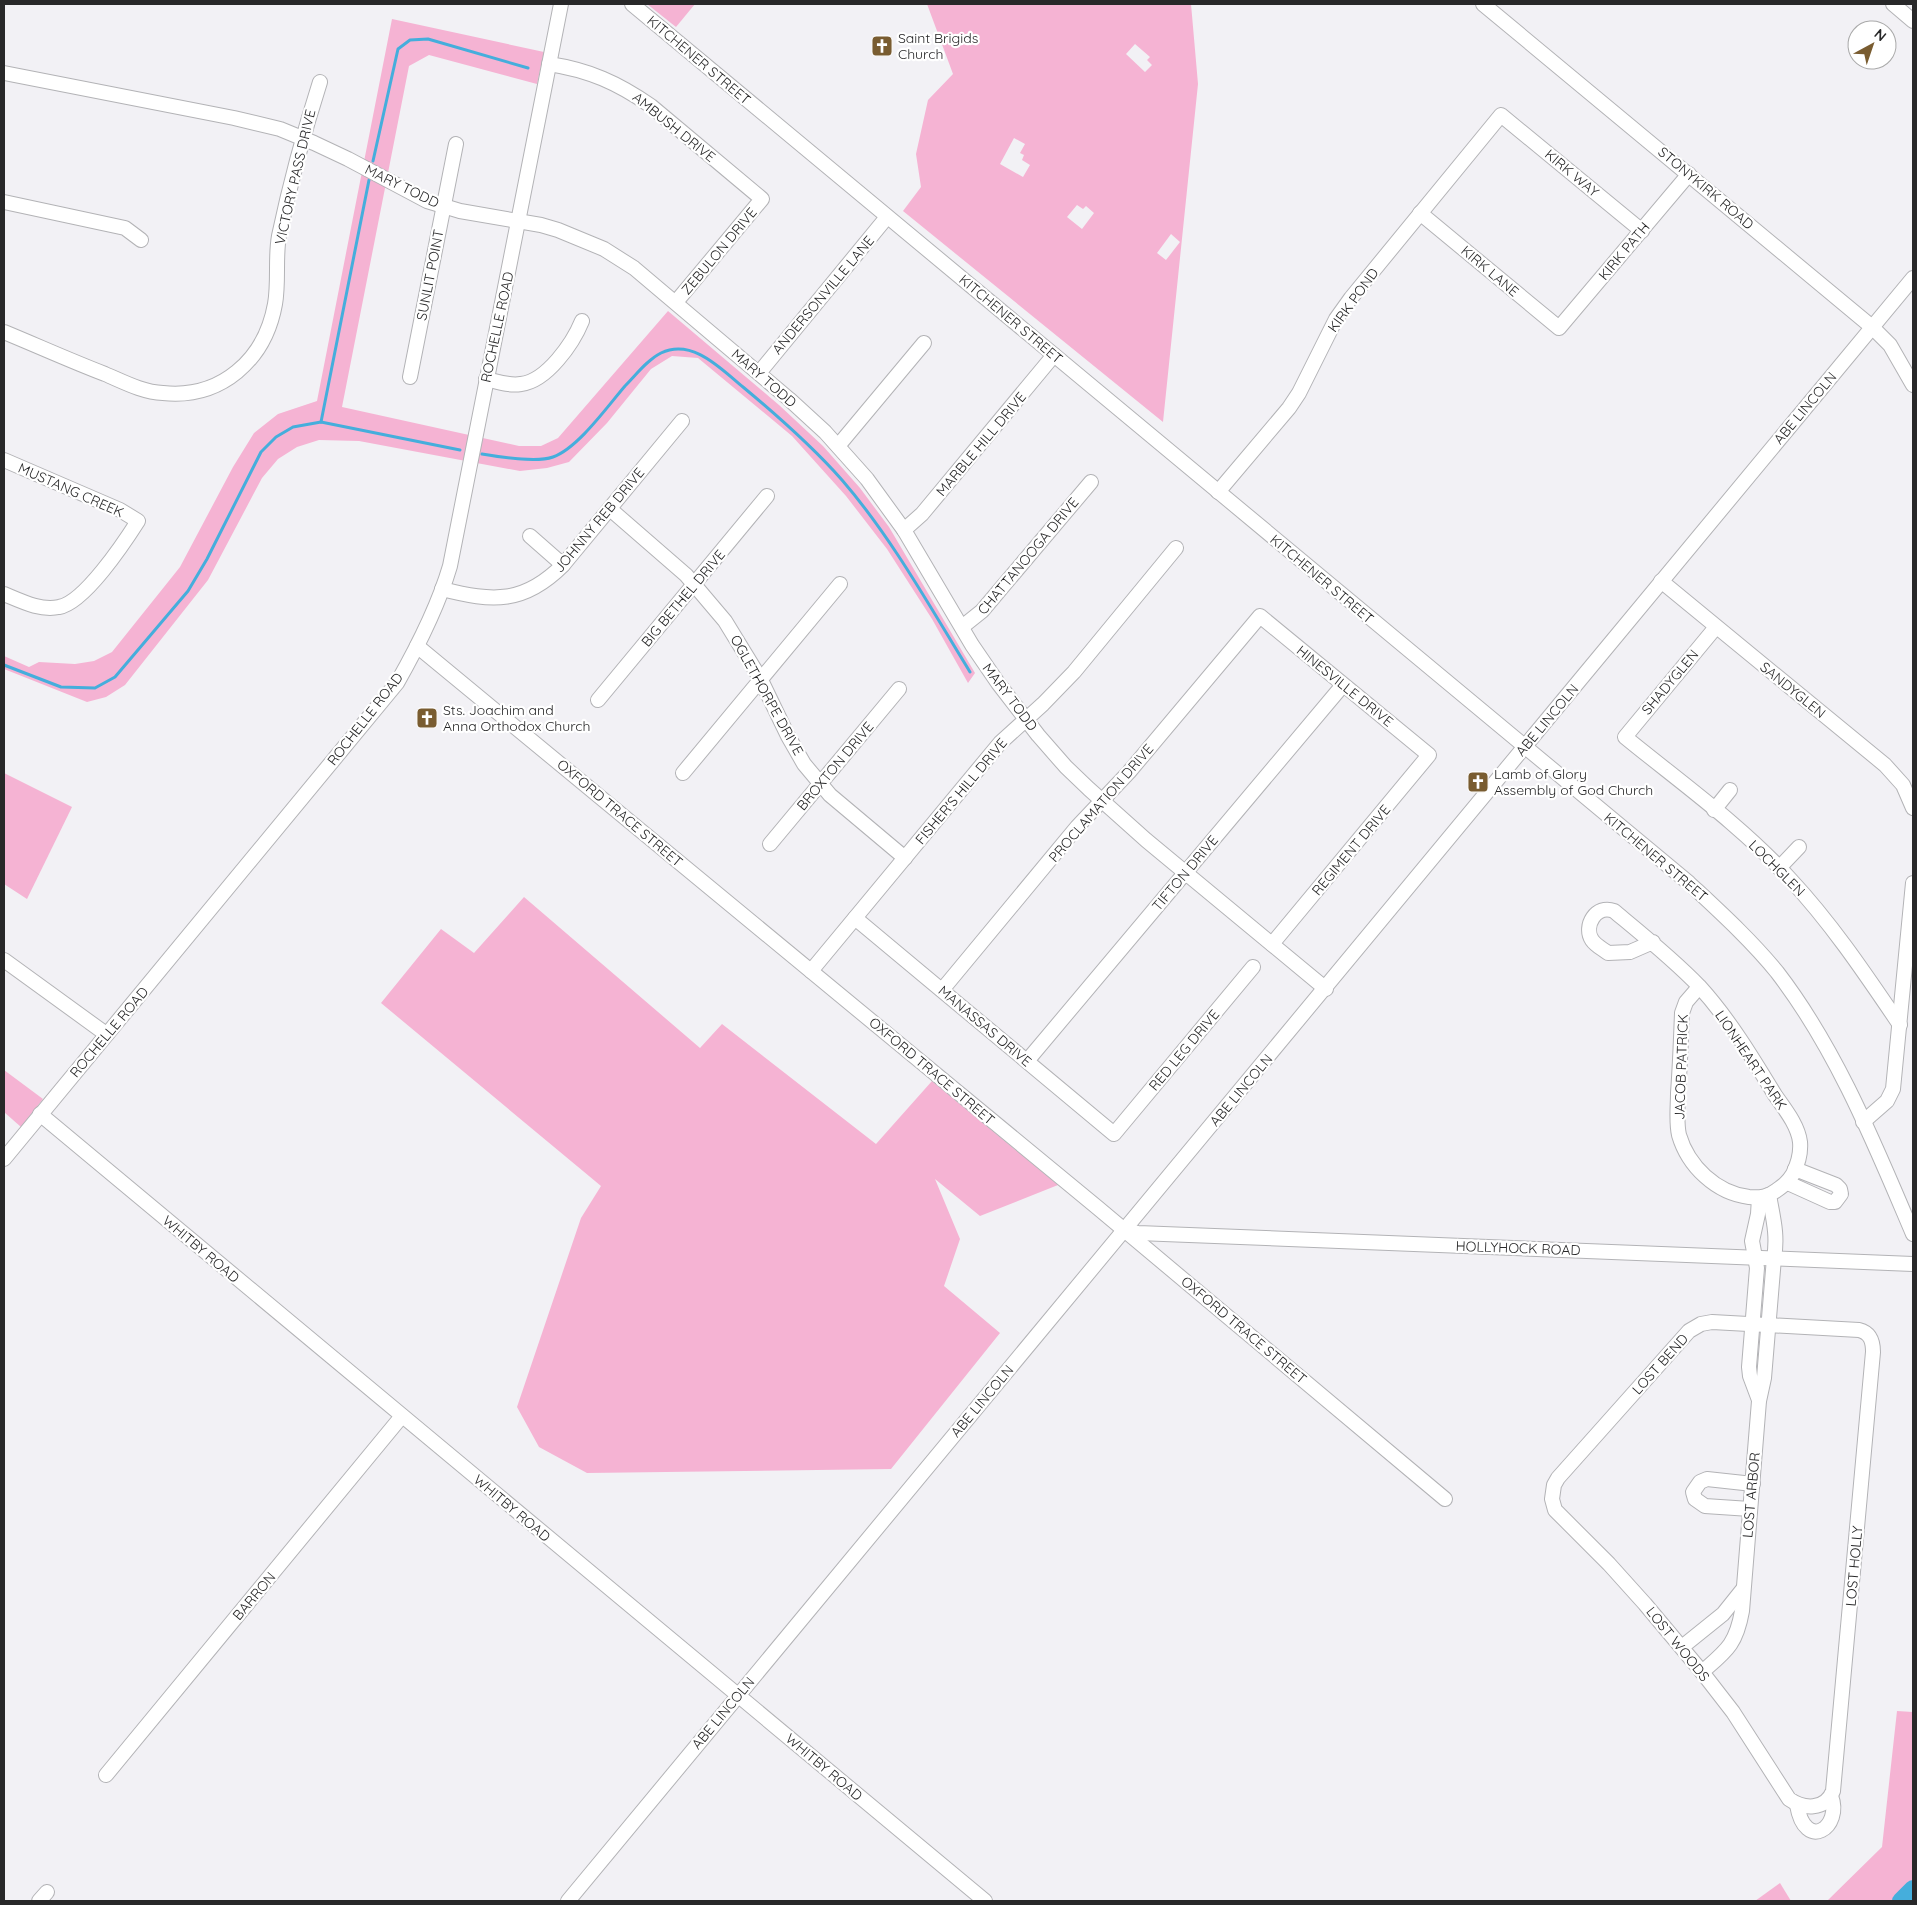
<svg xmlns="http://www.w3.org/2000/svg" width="1917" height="1905" font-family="Quicksand,sans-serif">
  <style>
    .green { fill: #f5b3d3; fill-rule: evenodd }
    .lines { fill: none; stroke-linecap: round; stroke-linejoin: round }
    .stream { stroke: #45aedc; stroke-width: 3 }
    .river { stroke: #45aedc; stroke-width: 18 }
    .minor-casing { stroke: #b3b3b6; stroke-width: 16 }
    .minor { stroke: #fff; stroke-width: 14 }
    .labels { text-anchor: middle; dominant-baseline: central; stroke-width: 4.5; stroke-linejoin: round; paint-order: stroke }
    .poi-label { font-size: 14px; fill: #282829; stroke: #fff; text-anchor: start }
    .street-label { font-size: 14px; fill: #282829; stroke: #fff }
  </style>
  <rect width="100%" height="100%" fill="#f2f1f5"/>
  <!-- green -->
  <g class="green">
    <path d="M647,4H695L676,27Z"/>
    <path d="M927,4H1191L1198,84L1163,422L903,211L921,187L916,154L928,100L953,74ZM1135,44L1150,57L1147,60L1152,65L1145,72L1126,54ZM1014,138L1025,144L1020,153L1024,155L1022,160L1030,165L1023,177L1000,164ZM1077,205L1083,209L1086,206L1094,213L1082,229L1067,217ZM1171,234L1180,242L1166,260L1157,253Z"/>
    <path d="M392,19L544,52L537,84L429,55L409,66L342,407L519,446H541L558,438L668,311L779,405L823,446L860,488L889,527L975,673L968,683L932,619L887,549L846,496L792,436L698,358L672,356L651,369L607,423L569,462L547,468L520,471L359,441L319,440L297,447L278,459L262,478L208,580L125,685L106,697L87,702L4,669V656L29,667L39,662L75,664L94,661L112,652L180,567L233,467L254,433L278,414L317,401Z"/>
    <path d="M4,773L72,807L27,899L4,884Z"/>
    <path d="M524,897L700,1048L722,1024L876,1144L932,1081L1058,1185L980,1216L935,1179L960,1239L944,1286L1000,1333L891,1469L587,1473L539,1447L517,1407L581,1218L601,1186L381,1003L441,929L474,953Z"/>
    <path d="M4,1070L43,1099L21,1127L4,1112Z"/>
    <path d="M1897,1711L1913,1712V1901H1827L1882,1847Z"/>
    <path d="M1780,1883L1791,1901H1755Z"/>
  </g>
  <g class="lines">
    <!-- stream -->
    <g class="stream">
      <path d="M373,161L398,49L410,40L428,39L528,68"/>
      <path d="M321,422L369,180"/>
      <path d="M482,454C500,457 536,463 553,457C578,448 607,407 625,386C636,375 647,360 661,353C693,338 721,369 743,387C779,417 811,445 842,480C892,538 930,607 970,672"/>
      <path d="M4,665L61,687L95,688L115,677L188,591L207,559L261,452L276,437L293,427L321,422L460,450"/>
    </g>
    <!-- river -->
    <path class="river" d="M1901,1901L1913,1889"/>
    <!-- minor casing -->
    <g class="minor-casing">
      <g id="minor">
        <path d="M632,4L1689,883C1719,911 1751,940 1777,972C1837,1050 1875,1145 1913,1234"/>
        <path d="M1483,4L1872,327L1890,345L1913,385"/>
        <path d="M1893,4L1913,21"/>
        <path d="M549,64C589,70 618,83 651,106L762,199L676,302"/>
        <path d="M4,73L234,118L280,129L314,143L348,159L427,201L460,211L541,225L558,230L604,249L634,268L789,399L825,432L867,479L904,530L972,645L998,683L1038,735L1066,767L1089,789L1146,840L1326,989"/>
        <path d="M4,202L125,228L141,240"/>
        <path d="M1420,213L1559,328L1689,174"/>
        <path d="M4,332C38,346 71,361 105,374C124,382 142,392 163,393C221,399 265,360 275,304C279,281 275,258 279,236C290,184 304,132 320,82"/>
        <path d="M759,373L887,217"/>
        <path d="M410,377L456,144"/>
        <path d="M486,379C498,382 509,386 521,384C547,381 573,343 582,321"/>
        <path d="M838,446L924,343"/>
        <path d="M4,460L120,510L138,521C124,543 84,603 59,607C40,611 21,601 4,594"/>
        <path d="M1218,492L1289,408L1299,393L1336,319L1351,298L1501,115L1642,231"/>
        <path d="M610,509L686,575L725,621L760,678L788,736L804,764L830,795L905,858"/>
        <path d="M904,530L922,514L1054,355"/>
        <path d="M530,536L563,565"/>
        <path d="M1661,581L1885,765L1903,785L1913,808"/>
        <path d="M442,589C493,602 524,604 563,565L682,421"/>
        <path d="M962,627L982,611L1091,482"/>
        <path d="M1716,627L1625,737C1680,782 1742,826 1790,879C1832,924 1866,975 1900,1025"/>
        <path d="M417,646L1098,1208L1445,1499"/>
        <path d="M598,700L767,496"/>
        <path d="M683,773L840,584"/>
        <path d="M1714,810L1730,790"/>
        <path d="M770,844L899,689"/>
        <path d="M1779,868L1799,847"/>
        <path d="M855,918L1114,1134L1253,967"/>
        <path d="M1653,942L1630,952L1608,953C1603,949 1596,946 1592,940C1583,926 1596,904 1614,911C1643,935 1673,959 1699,986C1729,1019 1752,1057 1775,1095C1784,1108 1798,1125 1800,1142C1801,1153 1798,1164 1793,1174C1788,1182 1784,1185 1777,1190C1768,1197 1760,1198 1749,1197C1716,1193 1688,1166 1679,1135C1676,1122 1678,1106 1678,1093C1680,1066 1681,1040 1682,1013L1686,1002L1699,987"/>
        <path d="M4,960L106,1034"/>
        <path d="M811,971L1000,743L1043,704L1074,672L1176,548"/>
        <path d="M942,990L1077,827L1129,772L1260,616L1429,755L1272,944"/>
        <path d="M1027,1061L1343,685"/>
        <path d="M40,1114L985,1901"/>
        <path d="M1863,1122L1887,1101L1893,1089L1913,883"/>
        <path d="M4,1159L397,683C418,646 438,607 450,566L561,4"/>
        <path d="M1788,1183L1830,1202H1835L1841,1194L1840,1189L1836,1185L1795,1169"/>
        <path d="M1759,1198L1758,1214L1752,1241L1757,1268L1749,1367L1750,1376L1759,1400"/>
        <path d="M1123,1231L1138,1233L1913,1264"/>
        <path d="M1712,1322L1859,1330C1871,1333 1873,1342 1873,1352L1833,1791C1825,1811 1803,1809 1789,1799L1733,1712L1702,1672L1645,1604L1609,1564L1555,1510L1552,1499L1554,1485L1558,1478L1689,1331L1701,1324Z"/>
        <path d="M1750,1509L1705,1506L1695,1499L1693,1492L1700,1482L1707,1479L1753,1484"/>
        <path d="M1682,1647L1723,1614L1743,1589"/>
        <path d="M1702,1672C1726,1651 1736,1645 1742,1611L1759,1401L1764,1378L1774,1258C1778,1235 1773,1218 1769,1195"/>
        <path d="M106,1775L402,1416"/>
        <path d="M1797,1805C1805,1853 1843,1827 1831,1796"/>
        <path d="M39,1901L47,1892"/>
        <path d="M568,1901L1913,278"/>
      </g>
    </g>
    <!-- minor -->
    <use href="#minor" class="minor"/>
  </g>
  <!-- icons -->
  <defs>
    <g id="church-square" transform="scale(1.125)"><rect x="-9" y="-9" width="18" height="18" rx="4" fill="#795c30" stroke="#fff"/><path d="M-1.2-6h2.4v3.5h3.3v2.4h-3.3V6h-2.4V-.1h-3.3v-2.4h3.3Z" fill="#fff"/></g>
  </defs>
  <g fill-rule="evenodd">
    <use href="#church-square" x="882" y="46"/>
    <use href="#church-square" x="427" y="718"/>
    <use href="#church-square" x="1478" y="782"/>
  </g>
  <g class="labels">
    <!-- poi labels -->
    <g class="poi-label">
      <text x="898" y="38">Saint Brigids<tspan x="898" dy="16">Church</tspan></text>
      <text x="443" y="710">Sts. Joachim and<tspan x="443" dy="16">Anna Orthodox Church</tspan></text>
      <text x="1494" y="774">Lamb of Glory<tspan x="1494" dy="16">Assembly of God Church</tspan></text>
    </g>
    <!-- street labels -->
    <g class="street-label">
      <text transform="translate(699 60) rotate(40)">KITCHENER STREET</text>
      <text transform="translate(674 127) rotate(39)">AMBUSH DRIVE</text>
      <text transform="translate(1572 173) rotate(40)">KIRK WAY</text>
      <text transform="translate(295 177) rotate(-77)">VICTORY PASS DRIVE</text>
      <text transform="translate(402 186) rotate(26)">MARY TODD</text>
      <text transform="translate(1706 188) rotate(40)">STONYKIRK ROAD</text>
      <text transform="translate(719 251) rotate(-50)">ZEBULON DRIVE</text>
      <text transform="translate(1624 251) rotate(-50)">KIRK PATH</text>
      <text transform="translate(1490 271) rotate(40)">KIRK LANE</text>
      <text transform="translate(430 275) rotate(-79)">SUNLIT POINT</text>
      <text transform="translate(823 295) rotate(-50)">ANDERSONVILLE LANE</text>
      <text transform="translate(1353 300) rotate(-54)">KIRK POND</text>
      <text transform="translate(1011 319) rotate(40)">KITCHENER STREET</text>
      <text transform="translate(497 327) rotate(-78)">ROCHELLE ROAD</text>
      <text transform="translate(764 378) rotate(41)">MARY TODD</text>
      <text transform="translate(1805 408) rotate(-50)">ABE LINCOLN</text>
      <text transform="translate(981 444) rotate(-50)">MARBLE HILL DRIVE</text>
      <text transform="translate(71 490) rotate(24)">MUSTANG CREEK</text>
      <text transform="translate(599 520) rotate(-50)">JOHNNY REB DRIVE</text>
      <text transform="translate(1028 556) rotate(-50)">CHATTANOOGA DRIVE</text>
      <text transform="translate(1322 579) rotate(40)">KITCHENER STREET</text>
      <text transform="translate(683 598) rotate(-50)">BIG BETHEL DRIVE</text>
      <text transform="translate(1670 682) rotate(-50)">SHADYGLEN</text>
      <text transform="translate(1345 686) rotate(39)">HINESVILLE DRIVE</text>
      <text transform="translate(1793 690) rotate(39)">SANDYGLEN</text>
      <text transform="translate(767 695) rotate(61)">OGLETHORPE DRIVE</text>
      <text transform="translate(1010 697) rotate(53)">MARY TODD</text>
      <text transform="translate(365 719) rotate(-52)">ROCHELLE ROAD</text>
      <text transform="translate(1547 720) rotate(-50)">ABE LINCOLN</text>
      <text transform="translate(835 766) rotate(-50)">BROXTON DRIVE</text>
      <text transform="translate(961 791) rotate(-50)">FISHER'S HILL DRIVE</text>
      <text transform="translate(1101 803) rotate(-49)">PROCLAMATION DRIVE</text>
      <text transform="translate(620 813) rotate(40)">OXFORD TRACE STREET</text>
      <text transform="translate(1351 850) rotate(-50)">REGIMENT DRIVE</text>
      <text transform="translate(1656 857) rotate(40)">KITCHENER STREET</text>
      <text transform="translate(1777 868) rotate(45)">LOCHGLEN</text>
      <text transform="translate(1185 873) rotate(-50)">TIFTON DRIVE</text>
      <text transform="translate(985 1026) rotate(40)">MANASSAS DRIVE</text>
      <text transform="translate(109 1032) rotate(-50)">ROCHELLE ROAD</text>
      <text transform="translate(1184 1050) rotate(-50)">RED LEG DRIVE</text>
      <text transform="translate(1751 1060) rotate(56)">LIONHEART PARK</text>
      <text transform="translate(1681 1067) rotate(-88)">JACOB PATRICK</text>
      <text transform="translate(932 1071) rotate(40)">OXFORD TRACE STREET</text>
      <text transform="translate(1241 1090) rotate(-50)">ABE LINCOLN</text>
      <text transform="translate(1518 1248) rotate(2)">HOLLYHOCK ROAD</text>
      <text transform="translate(201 1249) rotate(40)">WHITBY ROAD</text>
      <text transform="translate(1244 1330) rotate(40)">OXFORD TRACE STREET</text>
      <text transform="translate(1660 1364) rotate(-48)">LOST BEND</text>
      <text transform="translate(982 1401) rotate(-50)">ABE LINCOLN</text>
      <text transform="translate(1751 1495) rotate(-85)">LOST ARBOR</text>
      <text transform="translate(512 1508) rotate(40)">WHITBY ROAD</text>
      <text transform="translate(1854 1566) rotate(-85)">LOST HOLLY</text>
      <text transform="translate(254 1596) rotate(-50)">BARRON</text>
      <text transform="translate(1678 1644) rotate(51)">LOST WOODS</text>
      <text transform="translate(723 1713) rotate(-50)">ABE LINCOLN</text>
      <text transform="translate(824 1767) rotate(40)">WHITBY ROAD</text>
    </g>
  </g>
  <!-- border -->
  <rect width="1917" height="1905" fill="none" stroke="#282829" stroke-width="10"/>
  <!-- north arrow -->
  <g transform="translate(1872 45) rotate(40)"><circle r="24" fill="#ffffff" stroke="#a9a9a9"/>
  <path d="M0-4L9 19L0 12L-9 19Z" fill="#795c30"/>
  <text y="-8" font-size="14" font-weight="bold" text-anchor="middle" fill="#282829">N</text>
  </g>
</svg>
